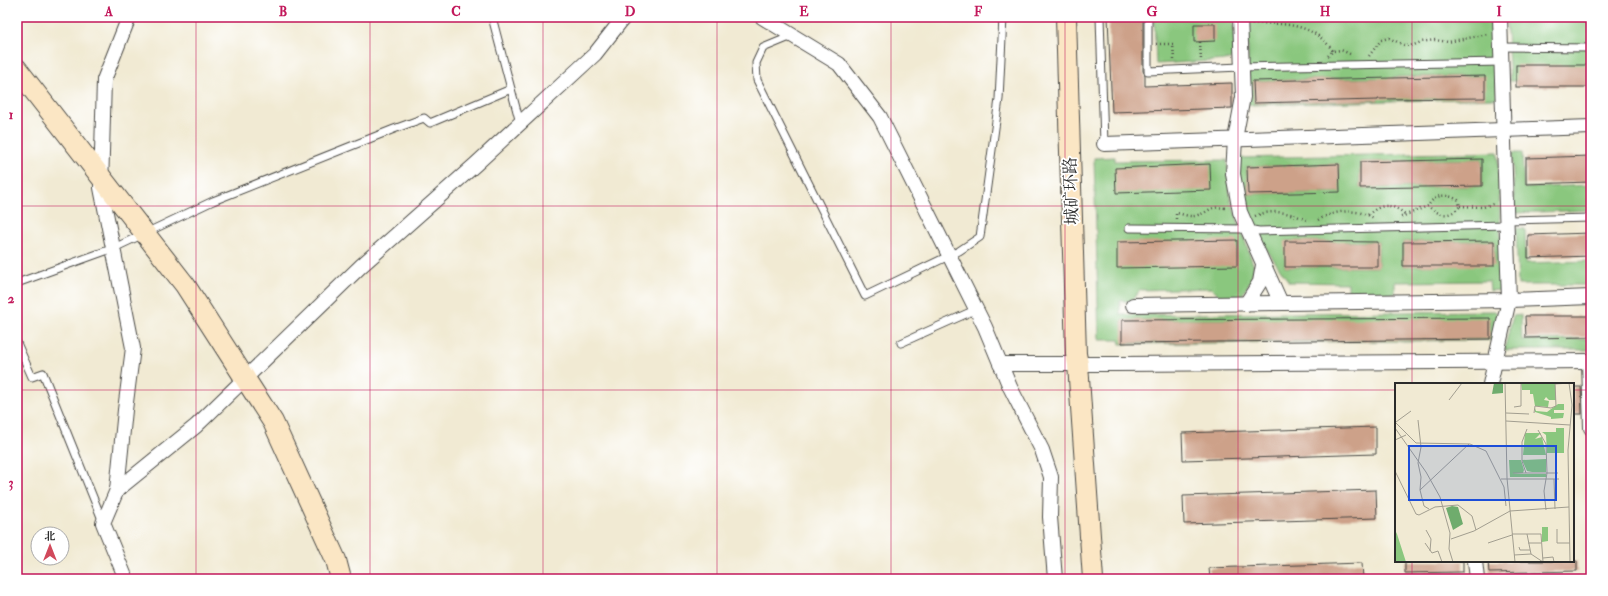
<svg xmlns="http://www.w3.org/2000/svg" width="1608" height="596" font-family="'IM FELL Double Pica','Noto Serif SC',serif">
  <style>
    .green { fill: #8ac77e; stroke: #5a7954; fill-rule: evenodd }
    .building { fill: #cda189 }
    .lines { fill: none; stroke-linecap: round; stroke-linejoin: round }
    .lane-casing { stroke: #494844; stroke-width: 9 }
    .street-casing { stroke: #494844; stroke-width: 16 }
    .secondary-casing { stroke: #494844; stroke-width: 22 }
    .path { stroke: #494844; stroke-width: 2.5; stroke-dasharray: 1 3; stroke-linecap: butt }
    .lane { stroke: #fff; stroke-width: 7 }
    .street { stroke: #fff; stroke-width: 14 }
    .secondary { stroke: #fbe6c4; stroke-width: 20 }
    .grid { fill: none; stroke: #c2185b; stroke-width: 1; stroke-opacity: 0.55 }
    .labels { text-anchor: middle; dominant-baseline: central; stroke-width: 3.5; stroke-linejoin: round; paint-order: stroke }
    .street-label { font-size: 17px; fill: #2b2b2b; stroke: #fff }
    .inset-road { fill: none; stroke: #a29e90; stroke-width: 1 }
    .view { fill: #1d4ed8; fill-opacity: 0.15; stroke: #1d4ed8; stroke-width: 2 }
    .inset-edge { fill: none; stroke: #2b2b2b; stroke-width: 2 }
    .neatline { fill: none; stroke: #c2185b; stroke-width: 1.5 }
    .grid-label { font-size: 13px; text-anchor: middle; font-weight: bold; fill: #c2185b }
  </style>
  <rect width="100%" height="100%" fill="#fff"/>
  <filter id="ink" filterUnits="userSpaceOnUse"><feTurbulence type="fractalNoise" baseFrequency=".025" numOctaves="2"/><feDisplacementMap in="SourceGraphic" scale="8" xChannelSelector="R" yChannelSelector="G"/><feConvolveMatrix kernelMatrix="1 2 1 2 8 2 1 2 1" color-interpolation-filters="sRGB"/></filter>
  <filter id="wash" filterUnits="userSpaceOnUse"><feTurbulence type="fractalNoise" baseFrequency=".012" numOctaves="4" result="noise"/><feDisplacementMap in="SourceGraphic" scale="16" xChannelSelector="R" yChannelSelector="G"/><feGaussianBlur stdDeviation="0.9" result="paint"/><feColorMatrix in="noise" values="0 0 0 0 0 0 0 0 0 0 0 0 0 0 0 0 0 1.4 0 .05"/><feComposite in="paint" operator="in"/></filter>
  <g filter="url(#wash)">
    <rect width="100%" height="100%" fill="#f1ead3"/>
    <!-- green -->
    <g class="green">
      <path d="M1154,17H1233L1235,54L1230,60L1156,64Z"/>
      <path d="M1248,17H1254V22L1347,20V17H1363L1364,19L1493,17L1497,98L1248,105ZM1484,76L1393,98V77ZM1377,78L1378,100L1254,103L1253,81Z"/>
      <path d="M1506,17H1591V79L1510,81Z"/>
      <path d="M1498,152L1502,284L1500,290L1490,291L1489,281L1395,282V294L1348,295V283L1289,282C1268,251 1244,221 1240,183C1239,175 1240,166 1240,158ZM1482,159V186L1360,188V162ZM1339,164L1340,192L1248,194L1247,167ZM1286,241L1378,242V267H1285ZM1494,241V265L1403,266V242Z"/>
      <path d="M1512,153H1522L1524,188L1591,185V210L1515,213Z"/>
      <path d="M1115,157V161L1227,160L1230,198L1254,267L1251,280L1241,297L1222,298L1211,288L1140,290L1131,301H1120V315L1495,311L1498,315L1495,340L1120,344L1119,340H1099L1094,158ZM1381,319L1382,341H1259ZM1490,319V339L1398,340L1397,320ZM1122,320H1240V342L1123,343Z"/>
      <path d="M1516,228L1525,229L1526,263L1591,261V285H1518Z"/>
      <path d="M1521,315L1522,340L1591,339V350H1504L1513,316Z"/>
    </g>
    <g id="blocks">
      <!-- building -->
      <g class="building">
        <path d="M1108,17H1143V71L1145,75V86L1232,83V108L1112,112Z"/>
        <path d="M1194,24H1215V41L1194,42Z"/>
        <rect x="1516" y="65" width="75" height="22"/>
        <path d="M1485,76V98L1378,99V100L1254,103L1253,81Z"/>
        <path d="M1591,156V182L1526,184V158Z"/>
        <path d="M1482,159V186L1360,188V162Z"/>
        <path d="M1210,164L1211,190L1116,193L1115,168Z"/>
        <path d="M1339,164L1340,192L1248,194L1247,167Z"/>
        <path d="M1591,233V256L1528,258V235Z"/>
        <path d="M1237,240V266L1117,268V242Z"/>
        <path d="M1285,241L1378,242V267H1285Z"/>
        <path d="M1494,241V266H1403V242Z"/>
        <path d="M1525,316H1591V337L1526,338Z"/>
        <path d="M1490,318V339L1122,343V320Z"/>
        <path d="M1573,387H1581L1582,414H1573Z"/>
        <path d="M1376,427V454L1183,460L1182,433Z"/>
        <path d="M1376,490L1377,518L1184,524L1183,496Z"/>
        <path d="M1405,561H1463V572L1405,573Z"/>
        <path d="M1488,561H1577V571L1489,573Z"/>
        <path d="M1362,563L1363,579H1210L1209,568Z"/>
      </g>
    </g>
  </g>
  <g filter="url(#ink)">
    <use href="#blocks" fill-opacity="0" stroke="#494844" stroke-width="1"/>
    <g class="lines">
      <!-- lane casing -->
      <g class="lane-casing">
        <g id="lane">
          <path d="M492,17L520,123"/>
          <path d="M1100,17L1104,144"/>
          <path d="M1148,17V71L1241,67L1502,62"/>
          <path d="M792,36L763,48L756,63L757,80L865,296L959,251L980,237L999,99L1003,17"/>
          <path d="M1501,47L1591,48"/>
          <path d="M1507,220L1591,218"/>
          <path d="M1129,228L1247,229L1259,231L1507,225"/>
          <path d="M17,283L114,248L213,201L394,129L424,118L430,123L511,89"/>
          <path d="M17,343L32,377L43,373L103,522"/>
          <path d="M901,343L977,309"/>
        </g>
      </g>
      <!-- street casing -->
      <g class="street-casing">
        <g id="street">
          <path d="M762,17L839,64L880,117L985,327L1010,387L1042,450L1051,477L1050,517L1055,579"/>
          <path d="M1240,17L1243,97L1235,139L1233,174L1240,212L1281,303"/>
          <path d="M1104,144L1591,127"/>
          <path d="M1246,304L1260,282L1263,265"/>
          <path d="M1133,305L1509,300L1591,297"/>
          <path d="M1589,361L1591,428"/>
          <path d="M1000,364H1116L1591,361"/>
          <path d="M1490,384L1509,300L1500,17"/>
          <path d="M117,490L125,410L133,348L101,188L104,80L129,17"/>
          <path d="M1475,561L1477,579"/>
          <path d="M126,579L103,523L117,490L196,426L361,266L476,164L595,54L624,17"/>
        </g>
      </g>
      <!-- secondary casing -->
      <g class="secondary-casing">
        <g id="secondary">
          <path d="M1066,17L1076,354L1078,364L1093,579"/>
          <path d="M17,69L185,285L273,422L336,560L341,579"/>
        </g>
      </g>
      <!-- path -->
      <g class="path">
        <path d="M1252,23C1285,24 1312,22 1333,51"/>
        <path d="M1200,42L1201,60"/>
        <path d="M1156,44H1173L1174,60"/>
        <path d="M1328,56L1333,51L1341,50L1350,54"/>
        <path d="M1369,56L1381,40L1389,38L1406,46L1414,45L1421,42L1435,40L1448,42L1488,34"/>
        <path d="M1460,206L1483,207L1493,204"/>
        <path d="M1368,215C1381,203 1392,203 1406,215"/>
        <path d="M1255,216C1272,209 1290,212 1306,220"/>
        <path d="M1401,217L1428,206C1439,216 1450,218 1460,206L1458,200C1446,193 1435,194 1428,206"/>
        <path d="M1176,219V213C1183,214 1191,218 1198,215C1212,211 1207,206 1226,208"/>
        <path d="M1318,220C1335,210 1356,208 1374,218"/>
      </g>
      <!-- lane -->
      <use href="#lane" class="lane"/>
      <!-- street -->
      <use href="#street" class="street"/>
      <!-- secondary -->
      <use href="#secondary" class="secondary"/>
    </g>
  </g>
  <!-- grid -->
  <path class="grid" d="M196,17V579M370,17V579M543,17V579M717,17V579M891,17V579M1065,17V579M1238,17V579M1412,17V384M17,206H1591M17,390H1396M1573,390H1591M1412,561V579"/>
  <g class="labels">
    <!-- street labels -->
    <g class="street-label">
      <text transform="translate(1071 191) rotate(-92)">城矿环路</text>
    </g>
  </g>
  <!-- overview -->
  <g transform="translate(1395 383)">
    <rect width="179" height="179" fill="#f1ead3"/>
    <path d="M126,0H160L161,17H154L151,14L149,17L154,18L153,24L140,23L138,11H135V7H127ZM163,21H169V27H159V30H169L168,35L156,36V34L140,29V25L141,28L152,29ZM161,45H169V70H152L151,52L147,49H161ZM130,50H146L140,56L147,54L151,72H128ZM151,76V89H137L132,88L127,77ZM114,77H126L129,87L128,90L117,91H151V94H115ZM147,144H153V158L147,159ZM0,147L2,151L11,179H0Z" fill="#8ac77e"/>
    <path d="M99,0H108V10L97,11ZM57,123L63,124L68,141L58,147L51,125Z" fill="#6fac6d"/>
    <path class="inset-road" d="M110,0L112,95L120,179M174,0L177,22L173,67L175,179M160,1L175,0M54,17L67,0M119,24L126,23V0M111,30L134,31M139,30L140,23L156,25L161,23L160,0M23,37L26,64L23,80L26,94L25,107M111,38L175,42M0,39L21,60L75,61L91,68L109,104L111,123M1,39L16,28M0,45L31,89L45,114L55,150L54,166L58,179M143,47L151,61L152,90L149,108L151,127M0,57L11,52M0,88L21,131L24,132L40,124L63,122L77,133L81,147M118,90H163M131,90L127,78V59L132,46M106,96H164M159,96L160,126M34,126L29,123L25,107L74,61M162,146V160H175M31,147L36,156L35,168M117,151H146L148,179M132,151L136,171L148,179M56,156L79,148L115,128L174,124M30,160L37,170L43,168L47,179M93,160L117,152M133,160H146M124,164L125,167H135M119,172L136,171M148,175L158,174L159,179"/>
    <path class="view" d="M14,63H161V117H14Z"/>
    <rect width="179" height="179" class="inset-edge"/>
  </g>
  <!-- margin -->
  <rect width="1608" height="596" fill="none" stroke="#fff" stroke-width="44"/>
  <!-- north arrow -->
  <g transform="translate(50 546)"><circle r="19" fill="#ffffff" stroke="#aaaaaa"/>
  <path d="M0-3L7 15L0 10L-7 15Z" fill="#d1495b"/>
  <text y="-6" font-size="11" font-weight="bold" text-anchor="middle" fill="#2b2b2b">北</text>
  </g>
  <rect x="22" y="22" width="1564" height="552" class="neatline"/>
  <g class="grid-label">
    <text x="109" y="16">A</text>
    <text x="283" y="16">B</text>
    <text x="456" y="16">C</text>
    <text x="630" y="16">D</text>
    <text x="804" y="16">E</text>
    <text x="978" y="16">F</text>
    <text x="1152" y="16">G</text>
    <text x="1325" y="16">H</text>
    <text x="1499" y="16">I</text>
    <text x="11" y="119">1</text>
    <text x="11" y="303">2</text>
    <text x="11" y="487">3</text>
  </g>
</svg>
